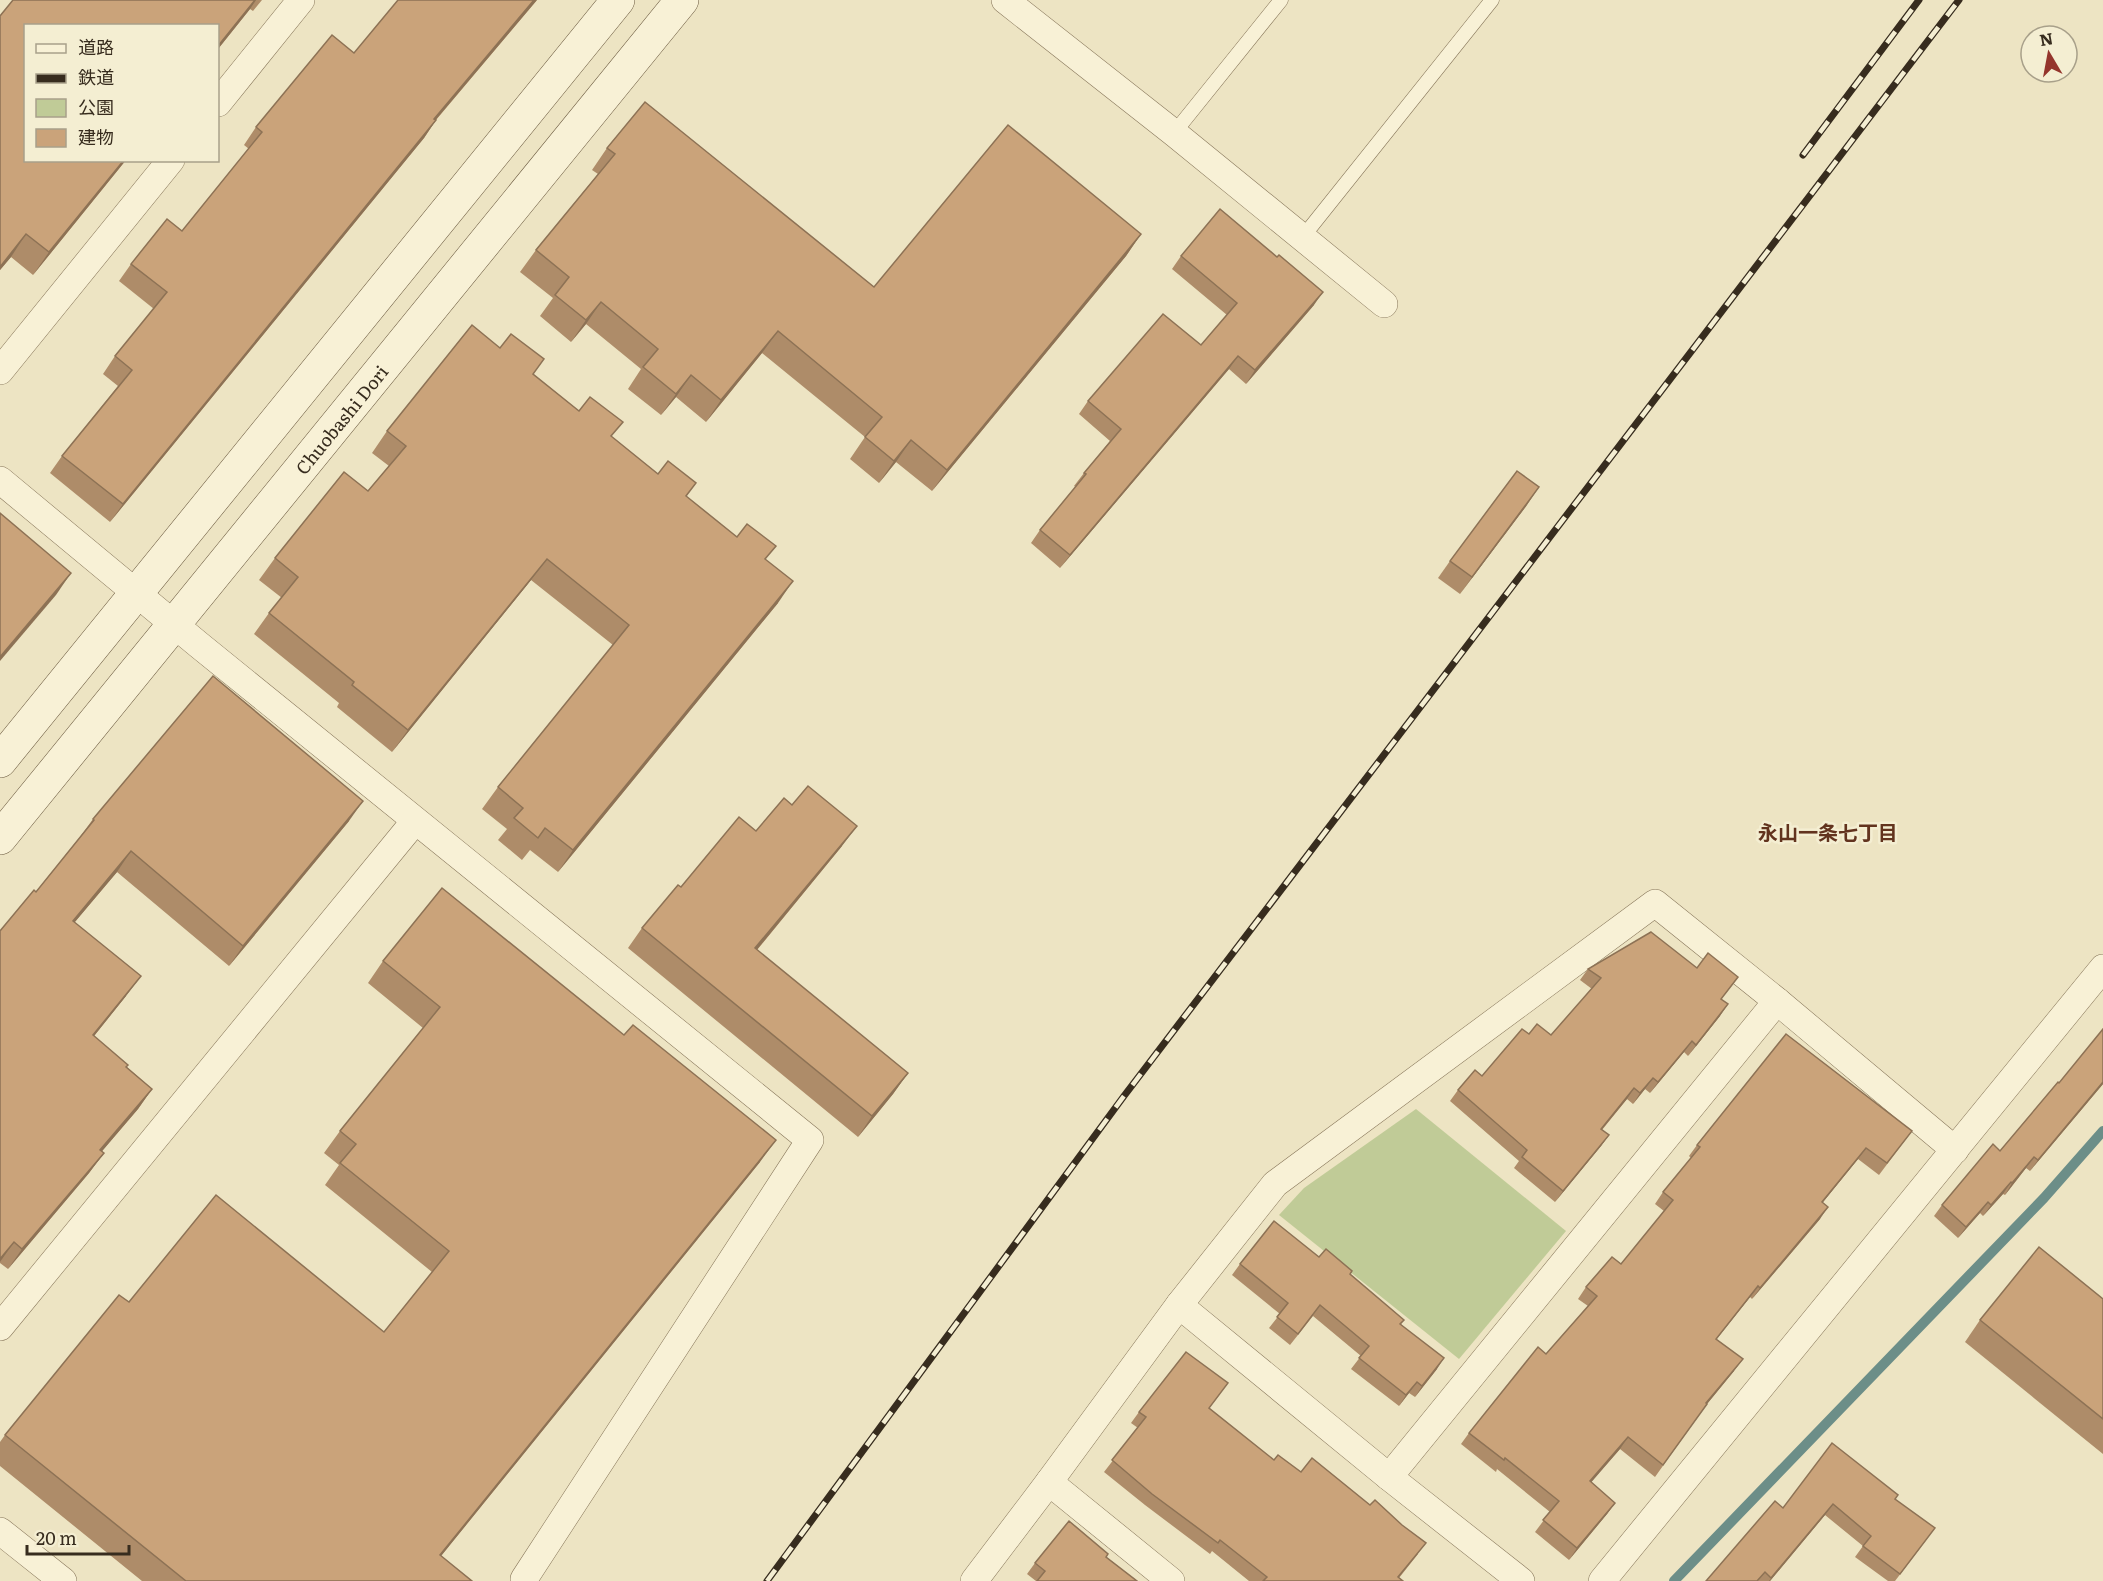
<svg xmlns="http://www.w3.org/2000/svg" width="2103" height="1581" font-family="Literata,'Noto Sans JP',serif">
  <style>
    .green { fill: #c0cb97 }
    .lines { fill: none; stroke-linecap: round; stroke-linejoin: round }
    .stream { stroke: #6c8e88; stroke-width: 10 }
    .lane-casing { stroke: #87765a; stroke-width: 15 }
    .street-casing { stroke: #87765a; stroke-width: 28 }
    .secondary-casing { stroke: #68573d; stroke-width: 34 }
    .lane { stroke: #f8f1d6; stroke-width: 14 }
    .street { stroke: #f8f1d6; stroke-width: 27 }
    .secondary { stroke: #f8f1d6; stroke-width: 33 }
    .rail-casing { stroke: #372c1e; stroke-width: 7 }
    .rail { stroke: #f4eed2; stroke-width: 4.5; stroke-dasharray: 14; stroke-linecap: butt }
    .wall { fill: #ae8c69 }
    .shaded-wall { fill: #8d7255 }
    .building { fill: #caa37a; stroke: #8d7255; stroke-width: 1.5 }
    .labels { text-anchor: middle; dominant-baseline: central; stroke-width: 5; stroke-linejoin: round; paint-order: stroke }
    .street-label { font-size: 18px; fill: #372c1e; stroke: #f4eed2 }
    .neighbourhood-label { font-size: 20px; font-weight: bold; fill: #62331e; stroke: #f4eed2 }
  </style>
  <rect width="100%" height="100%" fill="#ede4c3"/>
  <!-- green -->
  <path class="green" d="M1416,1109L1566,1231L1459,1359L1279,1215L1304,1188Z"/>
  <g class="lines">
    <!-- stream -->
    <path class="stream" d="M1674,1581L2044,1198L2103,1131"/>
    <!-- lane casing -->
    <g class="lane-casing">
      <g id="lane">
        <path d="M1174,133L1281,0"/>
        <path d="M1302,238L1492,0"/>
      </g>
    </g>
    <!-- street casing -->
    <g class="street-casing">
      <g id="street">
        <path d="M1005,0L1174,133L1384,304"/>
        <path d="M218,103L301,0"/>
        <path d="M0,371L171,160"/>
        <path d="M0,480L199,645L810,1140L524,1579"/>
        <path d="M1179,1305L1389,1477L1521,1581"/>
        <path d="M0,1327L415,821"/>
        <path d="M1389,1477L1777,1001"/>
        <path d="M1049,1482L1171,1581"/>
        <path d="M0,1531L63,1581"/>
        <path d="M974,1581L1049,1482L1179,1305L1275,1184L1655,903L1777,1001L1955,1150"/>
        <path d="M1602,1581L2103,968"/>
      </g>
    </g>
    <!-- secondary casing -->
    <g class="secondary-casing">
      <g id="secondary">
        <path d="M0,761L618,0"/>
        <path id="s1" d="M0,838L682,0"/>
      </g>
    </g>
    <!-- lane -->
    <use href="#lane" class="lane"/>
    <!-- street -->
    <use href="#street" class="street"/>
    <!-- secondary -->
    <use href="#secondary" class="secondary"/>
    <!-- rail casing -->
    <g class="rail-casing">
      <g id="rail">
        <path d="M1803,155L1919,0"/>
        <path d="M767,1581L1124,1096L1959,0"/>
      </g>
    </g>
    <!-- rail -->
    <use href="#rail" class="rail"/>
  </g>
  <!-- wall -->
  <g class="wall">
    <path d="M13,0H262L253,11L250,9L218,49V26L126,160L33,275L11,257L0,270V16Z"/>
    <path d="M537,0L436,120L424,138L110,522L50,473L62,456L118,386L103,374L115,356L154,309L119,281L131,264L182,231L249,149L244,145L256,127L354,53Z"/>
    <path d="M607,148L874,287L1141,234L1126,256L932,491L896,462L879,483L850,459L865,437L762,353L706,422L676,397L661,415L628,389L641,369L586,324L571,342L540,316L553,298L520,272L536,250L598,174L592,170Z"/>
    <path d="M1181,256L1314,305L1246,384L1229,369L1060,568L1031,543L1040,530L1076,487L1074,486L1084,473L1110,441L1079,414L1088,401L1201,345L1227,315L1172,269Z"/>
    <path d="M500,348L766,560L778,603L558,872L530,850L522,860L498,840L507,829L482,809L498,787L613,645L531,580L392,752L337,707L339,703L254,634L269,613L282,598L259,580L275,558L368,491L389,466L372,453L387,431Z"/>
    <path d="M1527,505L1460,594L1438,578L1450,561Z"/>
    <path d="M93,819L349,821L229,966L117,872L74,923L126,996L94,1036L127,1067L152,1089L138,1109L102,1151L104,1153L89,1173L8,1269L0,1263V931L36,892L80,837Z"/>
    <path d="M756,831L842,846L757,950L908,1073L893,1094L858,1137L628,948L642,928L681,887Z"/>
    <path d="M383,961L760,1162L441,1556L472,1581H142L0,1466V1442L5,1435L129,1302L384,1332L432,1272L325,1185L339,1165L324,1153L340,1131L423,1028L368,983Z"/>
    <path d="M1697,968L1738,977L1721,999L1720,1016L1688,1056L1684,1052L1650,1093L1645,1089L1633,1104L1627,1099L1602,1130L1609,1135L1601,1146L1555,1202L1514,1168L1519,1161L1450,1101L1458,1090L1482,1076L1529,1034L1551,1035L1592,989L1580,980L1588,969Z"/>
    <path d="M2059,1083L2103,1084L2030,1171L2026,1168L2005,1195L2003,1194L1983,1216L1980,1213L1958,1238L1934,1216L1942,1205L2000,1151Z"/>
    <path d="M1912,1131L1879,1175L1858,1159L1823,1202L1820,1219L1752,1299L1750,1297L1716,1339L1734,1371L1707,1404L1655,1477L1620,1449L1591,1482L1615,1503L1607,1514L1569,1560L1535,1532L1550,1512L1497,1469L1496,1472L1461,1444L1469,1433L1546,1354L1588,1306L1578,1299L1586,1287L1621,1264L1664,1211L1655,1204L1663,1192L1691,1158L1689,1156L1697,1145Z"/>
    <path d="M1319,1257L1350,1274L1404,1320L1401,1324L1437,1369L1415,1397L1409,1393L1399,1406L1351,1369L1361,1356L1313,1316L1290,1345L1269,1328L1280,1314L1232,1275L1240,1264Z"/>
    <path d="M2103,1299V1454L1965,1342L1980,1320Z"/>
    <path d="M1220,1394L1209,1408L1274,1460L1301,1472L1418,1554L1399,1578L1403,1581H1249L1212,1551L1210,1554L1145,1505L1104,1472L1138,1428L1131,1423L1139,1412Z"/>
    <path d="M1895,1499L1927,1539L1895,1581H1888L1855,1557L1863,1546L1825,1515L1770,1581H1706L1783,1508Z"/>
    <path d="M1106,1557L1137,1581H1036L1027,1574L1035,1563Z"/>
  </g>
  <!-- shaded-wall -->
  <g class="shaded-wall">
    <path d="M255,0H256L250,9L218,49V46Z"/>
    <path d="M534,0H537L422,136L434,119Z"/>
    <path d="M436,120L424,138L110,522L123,504Z"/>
    <path d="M124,160H126L33,275L49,252Z"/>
    <path d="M26,234L11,257L0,270V267Z"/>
    <path d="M1141,234L1126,256L932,491L947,470Z"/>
    <path d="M1323,292L1314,305L1246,384L1255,370Z"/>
    <path d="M601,302L586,324L571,342L586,320Z"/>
    <path d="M778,331L762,353L706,422L721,400Z"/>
    <path d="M1238,356L1229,369L1060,568L1070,555Z"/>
    <path d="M691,375L676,397L661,415L676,394Z"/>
    <path d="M911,440L896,462L879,483L894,461Z"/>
    <path d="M1539,487L1527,505L1460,594L1472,577Z"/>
    <path d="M547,559L531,580L392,752L408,730Z"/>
    <path d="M71,573L56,595L0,661V657Z"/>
    <path d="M793,581L778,603L558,872L573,850Z"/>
    <path d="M363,801L349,821L229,966L243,946Z"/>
    <path d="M857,826L842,846L741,969L755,948Z"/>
    <path d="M131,851L117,872L58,942L73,921Z"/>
    <path d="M141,976L126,996L78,1056L93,1035Z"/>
    <path d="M1728,1004L1720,1016L1688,1056L1696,1045Z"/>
    <path d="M1692,1041L1684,1052L1650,1093L1658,1082Z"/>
    <path d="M908,1073L893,1094L858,1137L872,1116Z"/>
    <path d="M1653,1078L1645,1089L1633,1104L1640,1093Z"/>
    <path d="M2103,1082V1084L2030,1171L2038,1160Z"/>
    <path d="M1634,1088L1627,1099L1593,1140L1601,1129Z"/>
    <path d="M152,1089L138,1109L86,1170L100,1150Z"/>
    <path d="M1609,1135L1601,1146L1555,1202L1563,1191Z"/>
    <path d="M776,1140L760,1162L424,1577L440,1555Z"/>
    <path d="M1866,1148L1858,1159L1814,1213L1822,1202Z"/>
    <path d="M104,1153L89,1173L8,1269L22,1249Z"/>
    <path d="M2034,1157L2026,1168L2005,1195L2012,1183Z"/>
    <path d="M2011,1182L2003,1194L1983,1216L1991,1205Z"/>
    <path d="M1988,1202L1980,1213L1958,1238L1966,1227Z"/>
    <path d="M1828,1207L1820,1219L1752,1299L1760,1288Z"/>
    <path d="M14,1242L0,1262V1259Z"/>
    <path d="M1758,1286L1750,1297L1708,1350L1716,1339Z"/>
    <path d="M1444,1358L1437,1369L1415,1397L1422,1386Z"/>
    <path d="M1743,1359L1734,1371L1698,1415L1706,1403Z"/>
    <path d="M1417,1382L1409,1393L1399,1406L1406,1395Z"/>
    <path d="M1628,1437L1620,1449L1582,1493L1590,1481Z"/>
    <path d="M1615,1503L1607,1514L1569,1560L1577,1548Z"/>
    <path d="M1833,1504L1825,1515L1770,1581H1769Z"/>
  </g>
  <!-- building -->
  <g class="building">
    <path d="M13,0H255L218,46V26H26V160H124L49,252L26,234L0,267V16Z"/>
    <path d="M398,0H534L434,119L436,120L123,504L62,456L132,370L115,356L167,292L131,264L167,219L182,231L262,132L256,127L332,35L354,53Z"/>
    <path d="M645,102L874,287L1008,125L1141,234L947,470L911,440L894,461L865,437L882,417L778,331L721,400L691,375L676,394L643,367L658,349L601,302L586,320L555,295L569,277L536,250L615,154L607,148Z"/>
    <path d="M1220,209L1277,257L1279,255L1323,292L1255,370L1238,356L1070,555L1040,530L1086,474L1084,473L1121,429L1088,401L1163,314L1201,345L1237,303L1181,256Z"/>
    <path d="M472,325L500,348L511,334L544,359L533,374L579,411L590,397L623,422L611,436L658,474L668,461L696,483L686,496L737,537L747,524L776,546L765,559L793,581L573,850L545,828L538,838L514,818L523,808L498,787L629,625L547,559L408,730L352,685L354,682L269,613L298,577L275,558L344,472L368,491L406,446L387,431Z"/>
    <path d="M1517,471L1539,487L1472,577L1450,561Z"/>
    <path d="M0,513L71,573L0,657Z"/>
    <path d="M213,676L363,801L243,946L131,851L73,921L141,976L93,1035L128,1065L126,1067L152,1089L100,1150L104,1153L22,1249L14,1242L0,1259V931L34,890L36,892L94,820L93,819Z"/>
    <path d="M808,786L857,826L755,948L908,1073L872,1116L642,928L678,885L681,887L739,817L756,831L784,798L792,805Z"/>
    <path d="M442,888L624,1035L633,1025L776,1140L440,1555L472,1581H186L5,1435L119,1295L129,1302L216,1195L384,1332L449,1251L340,1163L356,1144L340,1131L440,1007L383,961Z"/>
    <path d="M1651,932L1697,968L1708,953L1738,977L1721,999L1728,1004L1696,1045L1692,1041L1658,1082L1653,1078L1640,1093L1634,1088L1601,1129L1609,1135L1563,1191L1522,1157L1527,1150L1458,1090L1475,1070L1482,1076L1522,1029L1529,1034L1537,1024L1551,1035L1601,978L1588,969Z"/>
    <path d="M2103,1029V1082L2038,1160L2034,1157L2012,1183L2011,1182L1991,1205L1988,1202L1966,1227L1942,1205L1993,1144L2000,1151L2058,1082L2059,1083Z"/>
    <path d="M1786,1034L1912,1131L1887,1163L1866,1148L1822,1202L1828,1207L1760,1288L1758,1286L1716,1339L1743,1359L1706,1403L1707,1404L1663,1465L1628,1437L1590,1481L1615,1503L1577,1548L1543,1520L1559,1501L1505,1458L1504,1460L1469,1433L1538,1347L1546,1354L1597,1296L1586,1287L1612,1257L1621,1264L1673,1200L1663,1192L1700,1147L1697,1145Z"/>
    <path d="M1274,1221L1319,1257L1326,1249L1352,1271L1350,1274L1404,1320L1400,1324L1444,1358L1422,1386L1417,1382L1406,1395L1359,1358L1369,1346L1320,1305L1298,1334L1277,1317L1288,1303L1240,1264Z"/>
    <path d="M2039,1247L2103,1299V1419L1980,1320Z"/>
    <path d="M1186,1352L1228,1383L1209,1408L1274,1460L1278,1455L1301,1472L1312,1458L1370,1505L1375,1500L1402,1525L1426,1543L1398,1577L1403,1581H1263L1267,1577L1220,1540L1218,1543L1152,1494L1112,1460L1146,1417L1139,1412Z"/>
    <path d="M1832,1443L1898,1495L1895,1499L1935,1528L1900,1574L1863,1546L1871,1536L1833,1504L1771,1578L1765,1572L1757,1581H1706L1775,1501L1783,1508Z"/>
    <path d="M1069,1521L1108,1554L1106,1557L1137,1581H1037L1045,1571L1035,1563Z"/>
  </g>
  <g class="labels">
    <!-- street labels -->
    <g class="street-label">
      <text stroke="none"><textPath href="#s1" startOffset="540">Chuobashi Dori</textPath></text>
    </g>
    <!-- neighbourhood labels -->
    <g class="neighbourhood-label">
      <text x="1828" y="831">永山一条七丁目</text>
    </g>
  </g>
  <!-- legend -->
  <rect x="24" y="24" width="195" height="138" fill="#f4eed2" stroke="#a8a08a" stroke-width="1.5"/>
  <rect x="36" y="44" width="30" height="9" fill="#f8f1d6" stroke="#a8a08a" stroke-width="1.5"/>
  <text x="78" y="54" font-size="18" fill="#372c1e">道路</text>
  <rect x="36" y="74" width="30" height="9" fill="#372c1e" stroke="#a8a08a" stroke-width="1.5"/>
  <text x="78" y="84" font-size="18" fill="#372c1e">鉄道</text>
  <rect x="36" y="99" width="30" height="18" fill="#c0cb97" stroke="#a8a08a" stroke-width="1.5"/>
  <text x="78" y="114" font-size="18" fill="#372c1e">公園</text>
  <rect x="36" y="129" width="30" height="18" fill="#caa37a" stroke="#a8a08a" stroke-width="1.5"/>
  <text x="78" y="144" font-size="18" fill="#372c1e">建物</text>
  <!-- north arrow -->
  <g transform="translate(2049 54) rotate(350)"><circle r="28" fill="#f4eed2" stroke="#a8a08a" stroke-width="1.5"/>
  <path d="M0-4.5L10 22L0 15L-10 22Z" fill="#94352c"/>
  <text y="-9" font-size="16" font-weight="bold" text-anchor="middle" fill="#372c1e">N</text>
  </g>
  <!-- scale -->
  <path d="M27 1545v9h102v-9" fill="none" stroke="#372c1e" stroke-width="3"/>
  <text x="36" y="1545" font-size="18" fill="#372c1e" stroke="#f4eed2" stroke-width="4.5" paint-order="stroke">20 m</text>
</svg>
